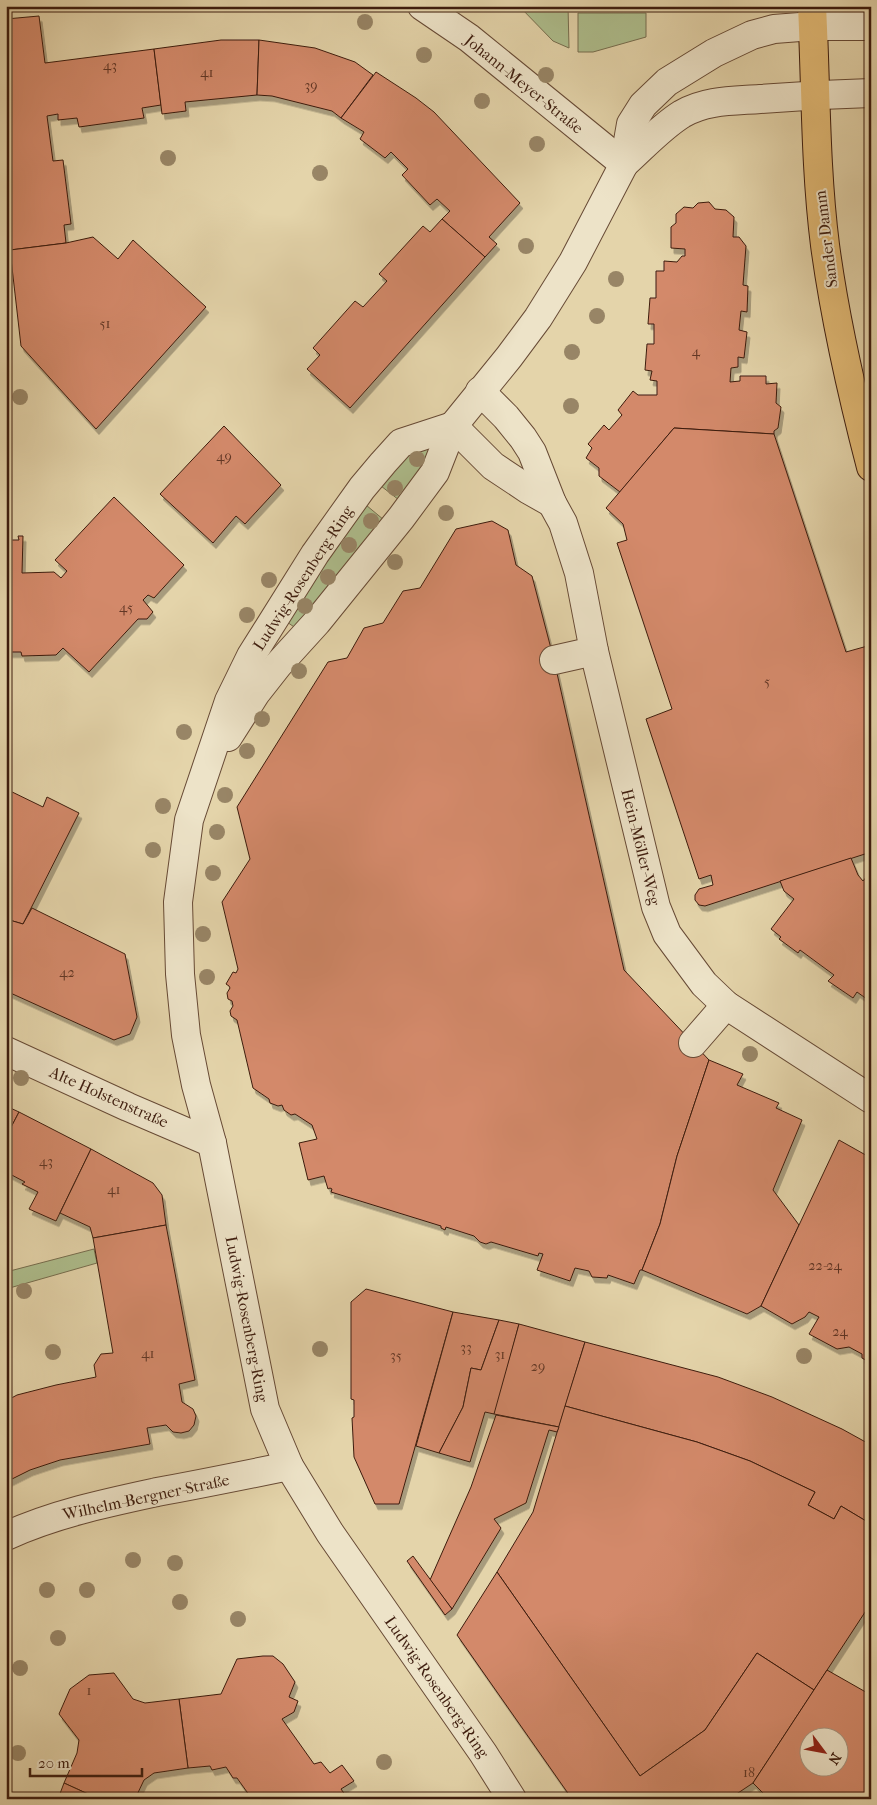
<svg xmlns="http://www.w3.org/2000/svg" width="877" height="1805" font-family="'IM FELL French Canon',serif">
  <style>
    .green { fill: #aebe8d; stroke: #766d4e }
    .building { fill: #d3896a; stroke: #3d1c0e; fill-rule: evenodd; filter: url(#shadow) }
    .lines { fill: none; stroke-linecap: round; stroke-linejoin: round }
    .minor-casing { stroke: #674a35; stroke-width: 30 }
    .major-casing { stroke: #3d1c0e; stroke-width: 30 }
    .minor { stroke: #ede3c8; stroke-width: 28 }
    .major { stroke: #e2ba75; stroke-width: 28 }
    .tree { fill: #988566 }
    .labels { text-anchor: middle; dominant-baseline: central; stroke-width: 4; stroke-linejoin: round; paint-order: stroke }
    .number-label { font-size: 14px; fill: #623725 }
    .street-label { font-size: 16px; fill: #3d1c0e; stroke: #ede3c8 }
  </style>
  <defs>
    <filter id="shadow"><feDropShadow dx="3" dy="5.5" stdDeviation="0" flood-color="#0004"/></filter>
  </defs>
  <rect width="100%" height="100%" fill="#e4d4aa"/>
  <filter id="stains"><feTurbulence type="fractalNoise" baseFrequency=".004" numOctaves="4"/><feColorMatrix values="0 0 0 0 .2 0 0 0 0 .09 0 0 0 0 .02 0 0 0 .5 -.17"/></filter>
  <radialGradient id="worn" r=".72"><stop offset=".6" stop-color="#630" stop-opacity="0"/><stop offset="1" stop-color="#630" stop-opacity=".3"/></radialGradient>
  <!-- green -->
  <g class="green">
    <path d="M519,6H568L569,48L553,41Z"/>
    <path d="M578,13H646V37L593,52H578Z"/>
    <path d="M442,442L399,500L381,486C403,459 407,451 442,442Z"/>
    <path d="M366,505L384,520L297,629L287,622L335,547Z"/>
    <path d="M94,1249L97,1263L6,1289V1272Z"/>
  </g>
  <!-- building -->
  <g class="building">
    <path d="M39,16L45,63L154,49L161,105L142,108L144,118L79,127L77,118L58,120V114L47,116L53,161L63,160L71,224L64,225L66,243L10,250L6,219V19Z"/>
    <path d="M221,40H259L257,95L185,102L186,111L162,114L154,49Z"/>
    <path d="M259,40L315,48L355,62L373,75L341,118L332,111L272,96L257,95Z"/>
    <path d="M376,72L416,98L434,112L520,203L489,237L497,244L485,257L442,219L450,211L437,199L430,205L402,175L408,169L391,152L385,158L360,139L364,132L341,118Z"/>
    <path d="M709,202L715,209L726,210L734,217L733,237H739L746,246L743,285L748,286L747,312L741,311L739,330L747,332L744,358L738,357V367L731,368L730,382L740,381V376H766V384L777,383L776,403L781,407L778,428L774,431V434L674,428L620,492L599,476V468L586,458L592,448L588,444L604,425L609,430L622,415L618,410L633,391L638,395H657V381L650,380L652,371L645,370L647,344H654V324H648L650,298H656V271H664V261L677,262L682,256H685V249L671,248V227L676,223V214L684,207L693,208L698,203Z"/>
    <path d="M442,219L485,257L350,408L307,369L320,355L313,348L355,301L363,307L387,281L379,274L423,226L430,232Z"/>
    <path d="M93,237L118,259L133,240L206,307L96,429L21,346L10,250L66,243Z"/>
    <path d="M224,426L281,485L245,524L236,516L213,543L160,494Z"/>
    <path d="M674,428L774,434L846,652L871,645V852L705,906L699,905L695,900V895L699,889L713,885L711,875L699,879L646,719L672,709L617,543L627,540L623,524L606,508Z"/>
    <path d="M114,497L184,565L154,598L148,595L143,600L153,612L147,619H138L89,672L63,648L56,655L22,656L21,652H6V540H19L18,536H23L22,573L54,572L61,578L67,571L55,560Z"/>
    <path d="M492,521L508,530L516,565L532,576L554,660L624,970L709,1060L677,1156L660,1224L642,1270H640L634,1284L608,1275L607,1278L592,1277L589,1271L575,1268L570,1281L537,1270L543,1254L539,1253L538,1256L491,1242L486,1244L480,1242L474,1236L446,1227L445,1230L441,1228V1226L331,1192L332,1189L330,1188L328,1189L324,1176L308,1180L299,1143L317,1139L312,1125L295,1114L291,1115L284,1110L282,1105L278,1106L270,1103L269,1099L253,1088L237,1020L231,1016L230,1011L233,1006L232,1001L228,999L227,993L230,988L229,986L226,984L233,972L236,973L238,969L222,902L250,859L237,807L328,662L347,658L364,628L383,623L403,591L420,588L456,529Z"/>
    <path d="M6,789L43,807L47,797L79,813L23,924L6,919V887L9,881L6,880Z"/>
    <path d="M851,858L858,875L863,881L868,875L871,876V1002L857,992L853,998L828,981L834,975L800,950L798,953L779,939L781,937L771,929L794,899L784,891L780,881Z"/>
    <path d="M32,908L125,954L137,1017L130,1034L114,1040L6,991V919L23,924Z"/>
    <path d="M709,1060L743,1074L737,1085L779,1103L776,1108L802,1120L773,1190L799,1225L761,1306L747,1314L642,1270L660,1224L677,1156Z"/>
    <path d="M6,1106L19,1112L6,1137Z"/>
    <path d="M19,1112L91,1149L56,1221L29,1209L38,1192L22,1184L25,1182L6,1172V1137Z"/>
    <path d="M839,1140L871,1158V1363L862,1358V1354L849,1347L837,1349L809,1334L819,1317L809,1312L805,1317L792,1324L761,1306Z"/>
    <path d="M91,1149L153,1183L162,1195L166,1225L93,1238L90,1227L60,1213Z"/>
    <path d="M166,1225L195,1380L179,1384L182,1402L193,1409L196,1416L194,1425L189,1431L181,1433L173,1432L166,1425L147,1428L150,1444L60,1460L30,1470L6,1482V1401L17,1395L56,1385L96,1377L94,1365L101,1354L113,1353L93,1238Z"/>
    <path d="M366,1289L453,1312L399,1504H375L354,1457L352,1418L354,1417V1400L351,1399V1302Z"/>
    <path d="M453,1312L499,1320L481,1370L471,1368L463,1407L439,1453L416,1446Z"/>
    <path d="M499,1320L519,1324L497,1408L494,1414L485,1412L470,1462L439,1453L463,1407L471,1368L481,1370Z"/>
    <path d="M519,1324L585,1342L559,1427L494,1414Z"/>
    <path d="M585,1342L718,1377L772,1397L842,1429L871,1445V1524L841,1506L834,1519L808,1505L815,1492L750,1461L697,1442L565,1406Z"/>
    <path d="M565,1406L697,1442L750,1461L815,1492L808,1505L834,1519L841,1506L871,1524V1603L814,1690L757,1653L705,1730L640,1776L497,1572L533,1512Z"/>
    <path d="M496,1415L559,1427L557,1432L549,1430L526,1503L494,1519L501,1528L452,1609L430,1580L471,1487Z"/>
    <path d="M413,1556L452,1609L445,1615L407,1561Z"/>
    <path d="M497,1572L640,1776L705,1730L757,1653L814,1690L753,1783L729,1799H572L457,1635Z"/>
    <path d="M263,1656H273L283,1664L295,1682L289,1697L298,1701L294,1712L282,1719L314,1764L321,1762L330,1773L342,1765L354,1781L341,1789L348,1799H252L237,1778H233L226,1767L212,1770L210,1766L188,1768L179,1699L221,1694L237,1659Z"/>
    <path d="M827,1670L871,1695V1799H769L753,1783ZM810,1738H840V1768H810Z"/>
    <path d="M114,1673L133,1699L145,1703L179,1699L188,1768L154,1773L144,1780L135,1799H99L64,1783L77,1753L79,1740L59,1714L70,1689L89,1675Z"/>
    <path d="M64,1783L99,1799H58Z"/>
  </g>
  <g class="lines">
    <!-- minor casing -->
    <g class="minor-casing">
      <g id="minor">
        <path d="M422,6L469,38L624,164"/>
        <path d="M624,164C643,147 661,127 682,114C706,100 733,101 760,99C797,96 834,94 871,93"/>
        <path d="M480,391L506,417L523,438L532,452L552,503L563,523L579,573L594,651L656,907L667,934L704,984L726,1005L871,1099"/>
        <path d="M453,426L401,443L383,463L362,488L315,554L251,656L229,701L189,820L178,902L180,974L186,1035L196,1085L212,1143L265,1409L289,1466L330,1533L483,1753L512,1799"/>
        <path d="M453,426L493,466L529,490L552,503"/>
        <path d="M554,660L594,651"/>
        <path d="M228,737L256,693L278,665L317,622L401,518L435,472L453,426L509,357L538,318L573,262L624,164L631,124L643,105L667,82L714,53L752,35L774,29L813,26H871"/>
        <path d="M693,1043L726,1005"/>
        <path d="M6,1051L128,1107L212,1143"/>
        <path d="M6,1536C54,1514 106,1503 157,1492C201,1484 245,1475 289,1466"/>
      </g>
    </g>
    <!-- major casing -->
    <g class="major-casing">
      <path id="major" d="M812,6C816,86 815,166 825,245C835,320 852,394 871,467"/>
    </g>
    <!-- minor -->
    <use href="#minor" class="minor"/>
    <!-- major -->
    <use href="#major" class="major"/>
  </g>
  <!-- trees -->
  <g class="tree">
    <circle cx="365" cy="22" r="8"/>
    <circle cx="424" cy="55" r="8"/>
    <circle cx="546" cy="75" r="8"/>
    <circle cx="482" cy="101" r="8"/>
    <circle cx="537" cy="144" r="8"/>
    <circle cx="168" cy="158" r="8"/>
    <circle cx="320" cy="173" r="8"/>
    <circle cx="526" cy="246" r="8"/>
    <circle cx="616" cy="279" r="8"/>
    <circle cx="597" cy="316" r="8"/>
    <circle cx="572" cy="352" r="8"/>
    <circle cx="20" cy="397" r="8"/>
    <circle cx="571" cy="406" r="8"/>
    <circle cx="417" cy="459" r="8"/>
    <circle cx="395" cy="488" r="8"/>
    <circle cx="446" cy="513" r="8"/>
    <circle cx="371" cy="521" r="8"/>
    <circle cx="349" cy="545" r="8"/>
    <circle cx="395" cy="562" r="8"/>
    <circle cx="328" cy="577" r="8"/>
    <circle cx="269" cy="580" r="8"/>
    <circle cx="305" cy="606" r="8"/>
    <circle cx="247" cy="615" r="8"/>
    <circle cx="299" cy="671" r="8"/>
    <circle cx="262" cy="719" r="8"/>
    <circle cx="184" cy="732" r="8"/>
    <circle cx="247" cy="751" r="8"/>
    <circle cx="225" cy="795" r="8"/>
    <circle cx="163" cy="806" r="8"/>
    <circle cx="217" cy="832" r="8"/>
    <circle cx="153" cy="850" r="8"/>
    <circle cx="213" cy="873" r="8"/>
    <circle cx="203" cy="934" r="8"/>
    <circle cx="207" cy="977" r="8"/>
    <circle cx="750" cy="1054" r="8"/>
    <circle cx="21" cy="1078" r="8"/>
    <circle cx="24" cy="1291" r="8"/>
    <circle cx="320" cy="1349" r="8"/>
    <circle cx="53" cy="1352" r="8"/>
    <circle cx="804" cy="1356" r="8"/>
    <circle cx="133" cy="1560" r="8"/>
    <circle cx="175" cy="1563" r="8"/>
    <circle cx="47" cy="1590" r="8"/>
    <circle cx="87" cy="1590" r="8"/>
    <circle cx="180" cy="1602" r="8"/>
    <circle cx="238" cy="1619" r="8"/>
    <circle cx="58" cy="1638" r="8"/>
    <circle cx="20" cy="1668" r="8"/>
    <circle cx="18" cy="1753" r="8"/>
    <circle cx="384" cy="1762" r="8"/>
  </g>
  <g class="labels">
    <!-- number labels -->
    <g class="number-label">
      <text x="110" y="65">43</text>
      <text x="207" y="72">41</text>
      <text x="311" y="85">39</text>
      <text x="105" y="323">51</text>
      <text x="696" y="351">4</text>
      <text x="224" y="456">49</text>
      <text x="126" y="607">45</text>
      <text x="767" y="681">5</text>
      <text x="67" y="972">42</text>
      <text x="46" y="1161">43</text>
      <text x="114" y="1189">41</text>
      <text x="825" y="1265">22-24</text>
      <text x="840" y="1331">24</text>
      <text x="466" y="1347">33</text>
      <text x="148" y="1353">41</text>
      <text x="500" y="1354">31</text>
      <text x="396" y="1355">35</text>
      <text x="538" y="1366">29</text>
      <text x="89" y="1690">1</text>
      <text x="749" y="1772">18</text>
    </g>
    <!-- street labels -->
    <g class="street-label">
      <text transform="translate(524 84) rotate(39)">Johann-Meyer-Straße</text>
      <text transform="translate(826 239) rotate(-97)">Sander Damm</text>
      <text transform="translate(303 578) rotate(-57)">Ludwig-Rosenberg-Ring</text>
      <text transform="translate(641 847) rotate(76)">Hein-Möller-Weg</text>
      <text transform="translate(109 1097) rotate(24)">Alte Holstenstraße</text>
      <text transform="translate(247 1319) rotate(79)">Ludwig-Rosenberg-Ring</text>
      <text transform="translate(146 1497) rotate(-12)">Wilhelm-Bergner-Straße</text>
      <text transform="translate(437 1687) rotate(55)">Ludwig-Rosenberg-Ring</text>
    </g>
  </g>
  <!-- margin -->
  <rect width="877" height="1805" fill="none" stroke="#e4d4aa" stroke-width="25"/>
  <rect x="8" y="8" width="862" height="1790" fill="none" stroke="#3d1c0e" stroke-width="2.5"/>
  <rect x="12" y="12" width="852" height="1780" fill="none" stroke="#3d1c0e"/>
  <!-- north arrow -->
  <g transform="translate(824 1752) rotate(122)"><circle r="24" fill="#ede3c8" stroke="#a7937e"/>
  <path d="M0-4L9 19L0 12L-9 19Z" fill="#8f2418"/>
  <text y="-8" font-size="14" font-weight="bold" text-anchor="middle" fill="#3d1c0e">N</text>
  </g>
  <!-- scale -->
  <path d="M30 1768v8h112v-8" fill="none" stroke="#3d1c0e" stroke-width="2.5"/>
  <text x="38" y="1768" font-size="15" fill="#3d1c0e" stroke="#ede3c8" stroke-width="4" paint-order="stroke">20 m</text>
  <rect width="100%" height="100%" filter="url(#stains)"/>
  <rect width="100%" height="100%" fill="url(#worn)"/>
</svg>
